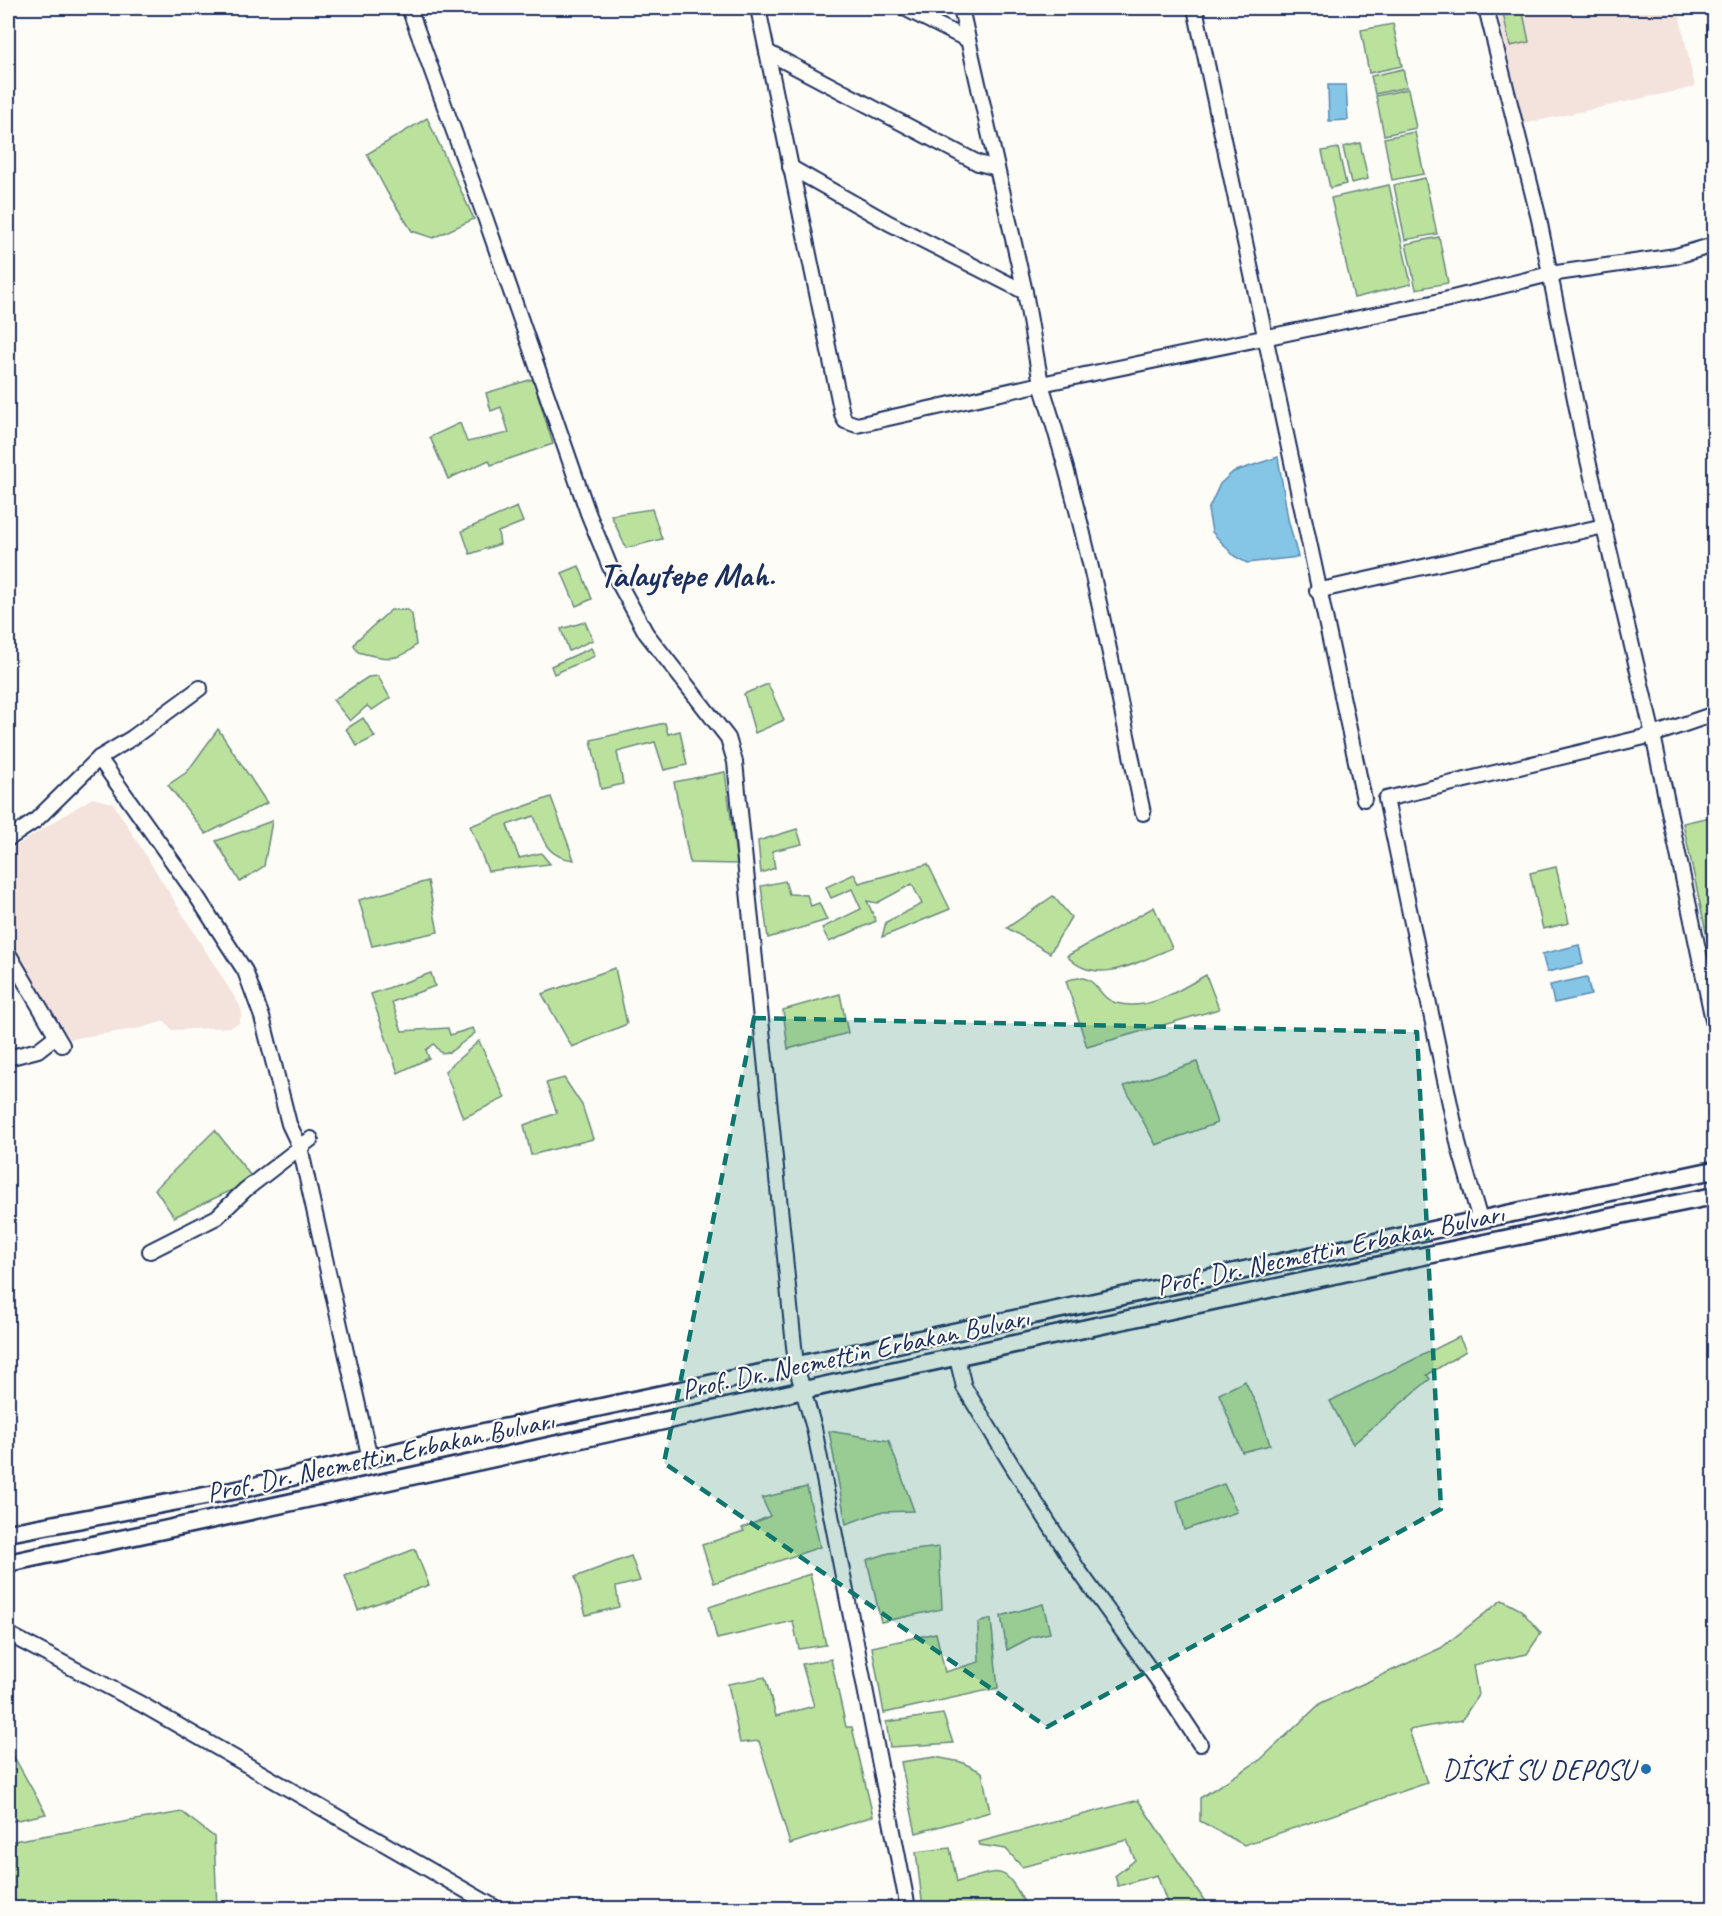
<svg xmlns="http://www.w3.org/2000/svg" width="1722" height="1916" font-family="Caveat,sans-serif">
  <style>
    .built { fill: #f4e2dd }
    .green { fill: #bbe29d; stroke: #6b887e; stroke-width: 1.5 }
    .water { fill: #85c6e6; stroke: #5b8ab0; stroke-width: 1.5 }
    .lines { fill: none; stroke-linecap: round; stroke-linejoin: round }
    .minor-casing { stroke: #1b2f5e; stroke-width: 18 }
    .major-casing { stroke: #1b2f5e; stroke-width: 21 }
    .minor { stroke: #fdfcf7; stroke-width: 14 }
    .major { stroke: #fdfcf7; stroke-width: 16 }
    .marked { fill: #0f766e; fill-opacity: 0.2; stroke: #0f766e; stroke-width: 4.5; stroke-dasharray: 12 8; stroke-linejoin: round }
    .poi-dot { fill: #1f6fb2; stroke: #fdfcf7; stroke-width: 2 }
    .labels { text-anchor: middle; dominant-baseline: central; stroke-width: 4.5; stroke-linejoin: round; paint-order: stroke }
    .street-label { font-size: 28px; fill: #1b2f5e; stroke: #fdfcf7 }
    .poi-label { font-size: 28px; fill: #1b2f5e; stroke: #fdfcf7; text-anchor: end }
    .district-label { font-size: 34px; font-weight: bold; fill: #1b2f5e; stroke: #fdfcf7 }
  </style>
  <rect width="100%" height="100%" fill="#fdfcf7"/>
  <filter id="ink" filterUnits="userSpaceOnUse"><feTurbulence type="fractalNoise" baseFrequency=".0167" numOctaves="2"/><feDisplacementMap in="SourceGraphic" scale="12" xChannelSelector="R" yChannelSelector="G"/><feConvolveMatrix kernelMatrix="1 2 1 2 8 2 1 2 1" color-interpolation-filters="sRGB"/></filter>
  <g filter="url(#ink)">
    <!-- built -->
    <g class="built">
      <path d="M1497,8H1678L1695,87L1523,124Z"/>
      <path d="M92,798L113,803L240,1006L242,1012L239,1023L231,1027L172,1030L165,1021L141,1028L70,1039L8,940V851Z"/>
    </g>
    <!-- green -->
    <g class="green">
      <path d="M1502,8H1522L1529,42L1510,46Z"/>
      <path d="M1393,24L1402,66L1369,73L1361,30Z"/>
      <path d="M1403,69L1407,87L1375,94L1371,76Z"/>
      <path d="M1408,89L1416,128L1384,135L1376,96Z"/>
      <path d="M427,118L474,219L433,238L412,231L387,192L367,154Z"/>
      <path d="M1415,132L1424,174L1392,180L1384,138Z"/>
      <path d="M1360,143L1368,179L1351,183L1343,147Z"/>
      <path d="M1338,148L1346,184L1330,188L1322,151Z"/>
      <path d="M1425,178L1437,234L1405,240L1394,185Z"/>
      <path d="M1389,185L1411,284L1354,298L1331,198Z"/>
      <path d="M1439,237L1448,283L1416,289L1406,244Z"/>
      <path d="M533,379L553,444L491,465L489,460L448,479L430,437L460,423L467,442L509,433L501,407L491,411L486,393Z"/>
      <path d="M517,507L523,522L498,532L500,544L470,554L462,531Z"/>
      <path d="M652,509L662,539L626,548L611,515Z"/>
      <path d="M579,566L592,599L576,606L562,573Z"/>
      <path d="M391,610H408L412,614L416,645C398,664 380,658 358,652L354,645L357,640Z"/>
      <path d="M585,622L593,640L569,651L561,629Z"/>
      <path d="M591,648L595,656L554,674L551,666Z"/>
      <path d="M378,676L390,698L372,710L367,706L350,721L333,700L368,677Z"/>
      <path d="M768,684L784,720L755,733L744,694Z"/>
      <path d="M363,718L375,737L357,746L346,729Z"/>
      <path d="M665,723L668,734L680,731L687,765L664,770L655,742L617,752L623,784L601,789L591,740Z"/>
      <path d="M218,729L267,803L206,834L168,785L187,772Z"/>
      <path d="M725,772L737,864L690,863L674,782Z"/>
      <path d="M551,797L574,860C545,857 543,839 534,816L507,825L519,858L541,853L550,864L488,871L470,826Z"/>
      <path d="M1714,816V888L1711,889L1714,905V970L1683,823Z"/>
      <path d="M272,821L264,866L240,882L216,841Z"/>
      <path d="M797,829L802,844L772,851L775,868L761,873L758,841Z"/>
      <path d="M928,864L950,909L882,937L886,922L922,904L912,884L877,903L867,901L876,921L829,942L822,928L861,909L852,889L831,898L826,887L854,874L859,883Z"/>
      <path d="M1556,867L1569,923L1543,929L1530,873Z"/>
      <path d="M428,881L438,932L372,946L359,900Z"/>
      <path d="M785,881L789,894L807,895L811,906L819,903L827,920L768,938L761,886Z"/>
      <path d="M1053,896L1071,917L1050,953L1007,928Z"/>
      <path d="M1154,907L1172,948C1140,961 1096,988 1067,956Z"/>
      <path d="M615,968L627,1024L572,1047L542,994Z"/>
      <path d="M431,973L435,986L392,1002L402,1031L448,1028L450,1035L473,1028L475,1033L450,1052L441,1053L434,1044L426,1050L429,1058L398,1073L371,994Z"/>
      <path d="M1206,975L1219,1009L1087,1047L1066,981C1099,969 1094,997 1116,1003C1149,1012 1179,990 1206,975Z"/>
      <path d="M840,994L848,1033L788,1049L783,1010Z"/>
      <path d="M479,1041L505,1098L463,1118L445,1071Z"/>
      <path d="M1197,1062L1217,1123L1156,1145L1124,1086Z"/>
      <path d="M564,1078L582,1105L593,1139L531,1155L524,1125L557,1113L546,1083Z"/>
      <path d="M215,1130L254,1180L174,1217L155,1189Z"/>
      <path d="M1459,1337L1466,1351L1427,1375L1430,1379L1353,1444L1330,1401Z"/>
      <path d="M1245,1381L1259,1410L1270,1445L1242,1452L1219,1394Z"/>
      <path d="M829,1431L889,1441L914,1511L880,1512L846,1524Z"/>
      <path d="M1224,1484L1237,1512L1184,1530L1177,1501Z"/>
      <path d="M807,1487L820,1547L714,1583L702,1545L744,1531L742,1528L770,1516L762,1498Z"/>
      <path d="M939,1547L942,1609L881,1622L867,1560L889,1553Z"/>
      <path d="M415,1549L429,1585L358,1610L345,1576Z"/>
      <path d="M631,1556L640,1581L616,1587L619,1607L586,1615L575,1577Z"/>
      <path d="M810,1574L826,1645L799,1649L793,1621L717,1639L709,1607Z"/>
      <path d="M1502,1600L1521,1610L1541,1633L1527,1654L1473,1665L1478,1695L1462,1720L1409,1730L1427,1783L1244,1845L1200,1821V1798L1260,1760L1321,1703L1441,1648Z"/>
      <path d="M1043,1604L1050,1633L1032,1637L1007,1650L1001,1616Z"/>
      <path d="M991,1619L998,1688L884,1713L872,1647L936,1633L945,1672L979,1662L978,1623Z"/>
      <path d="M831,1659L846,1727H852L873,1816L790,1844L759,1741L740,1743L728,1684L765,1677L776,1716L814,1706L802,1664Z"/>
      <path d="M943,1714L953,1743L890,1747L886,1722Z"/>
      <path d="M8,1746L46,1814L8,1822Z"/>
      <path d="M935,1757L961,1762L982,1772L990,1812L916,1833L901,1762Z"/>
      <path d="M1138,1800L1206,1903L1195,1908H1169L1157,1875L1118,1886L1115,1876L1135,1860L1127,1840L1022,1867L1006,1849L980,1845L979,1842Z"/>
      <path d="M182,1812L214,1837L217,1908H8V1842Z"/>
      <path d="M950,1848L957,1882C1002,1870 1003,1862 1026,1906L923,1908L916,1852Z"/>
    </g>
    <!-- water -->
    <g class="water">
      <path d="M1328,85H1346L1348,120L1329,121Z"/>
      <path d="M1278,457L1288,519L1298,557L1247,563L1234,556L1212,532L1208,510L1220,484L1233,472Z"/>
      <path d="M1579,945L1583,964L1547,972L1542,954Z"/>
      <path d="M1587,977L1591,995L1554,1003L1550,985Z"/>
    </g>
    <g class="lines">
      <!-- minor casing -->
      <g class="minor-casing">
        <g id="minor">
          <path d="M409,8L485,217L588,513L610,567L646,633L728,738L735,762L796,1366L814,1428L908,1908"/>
          <path d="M758,8L842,414L845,421L857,425L1041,384L1025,292L961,8"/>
          <path d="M904,8L968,40"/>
          <path d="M1195,8L1364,799"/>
          <path d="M1486,8L1539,219L1583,439L1653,735L1714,1025"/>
          <path d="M767,52L978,163L997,168"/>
          <path d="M790,167L889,223L1025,292"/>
          <path d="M1317,591L1604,526"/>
          <path d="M99,758L192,889L245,971L262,1017L289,1124L300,1147L370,1459"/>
          <path d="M1143,813C1113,669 1086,523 1041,384L1432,303L1550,274L1676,256L1714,245"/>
          <path d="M8,839L35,821L99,758L132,738L200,688"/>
          <path d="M8,953L62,1045"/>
          <path d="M8,1058L38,1050L56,1036"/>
          <path d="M1480,1220L1459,1147L1386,799L1653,735L1714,714"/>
          <path d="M150,1251L217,1217L245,1190L311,1139"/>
          <path d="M957,1358L964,1387L1013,1467L1077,1568L1157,1679L1200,1744"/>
          <path d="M8,1634L141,1704L496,1908"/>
        </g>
      </g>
      <!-- major casing -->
      <g class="major-casing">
        <g id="major">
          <path d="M8,1533L242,1489L437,1442L1714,1170"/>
          <path d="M8,1563C577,1443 1144,1311 1714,1196"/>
        </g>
      </g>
      <!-- minor -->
      <use href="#minor" class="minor"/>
      <!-- major -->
      <use href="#major" class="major"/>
    </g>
  </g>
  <!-- marked area -->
  <path class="marked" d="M754,1018L1417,1032L1441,1509L1047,1727L664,1463Z"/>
  <!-- markers -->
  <circle class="poi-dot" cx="1646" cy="1769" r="6"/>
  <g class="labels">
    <!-- street labels -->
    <g class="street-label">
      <text transform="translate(1330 1249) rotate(-12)">Prof. Dr. Necmettin Erbakan Bulvarı</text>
      <text transform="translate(855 1353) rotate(-12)">Prof. Dr. Necmettin Erbakan Bulvarı</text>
      <text transform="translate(380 1456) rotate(-12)">Prof. Dr. Necmettin Erbakan Bulvarı</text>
    </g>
    <!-- poi labels -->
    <g class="poi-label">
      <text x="1634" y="1769">DİSKİ SU DEPOSU</text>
    </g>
    <!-- district labels -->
    <g class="district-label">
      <text x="687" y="574">Talaytepe Mah.</text>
    </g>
  </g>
  <!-- margin -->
  <rect width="1722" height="1916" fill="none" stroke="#fdfcf7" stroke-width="30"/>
  <rect x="15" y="15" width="1692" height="1886" fill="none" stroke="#1b2f5e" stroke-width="2" filter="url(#ink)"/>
</svg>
